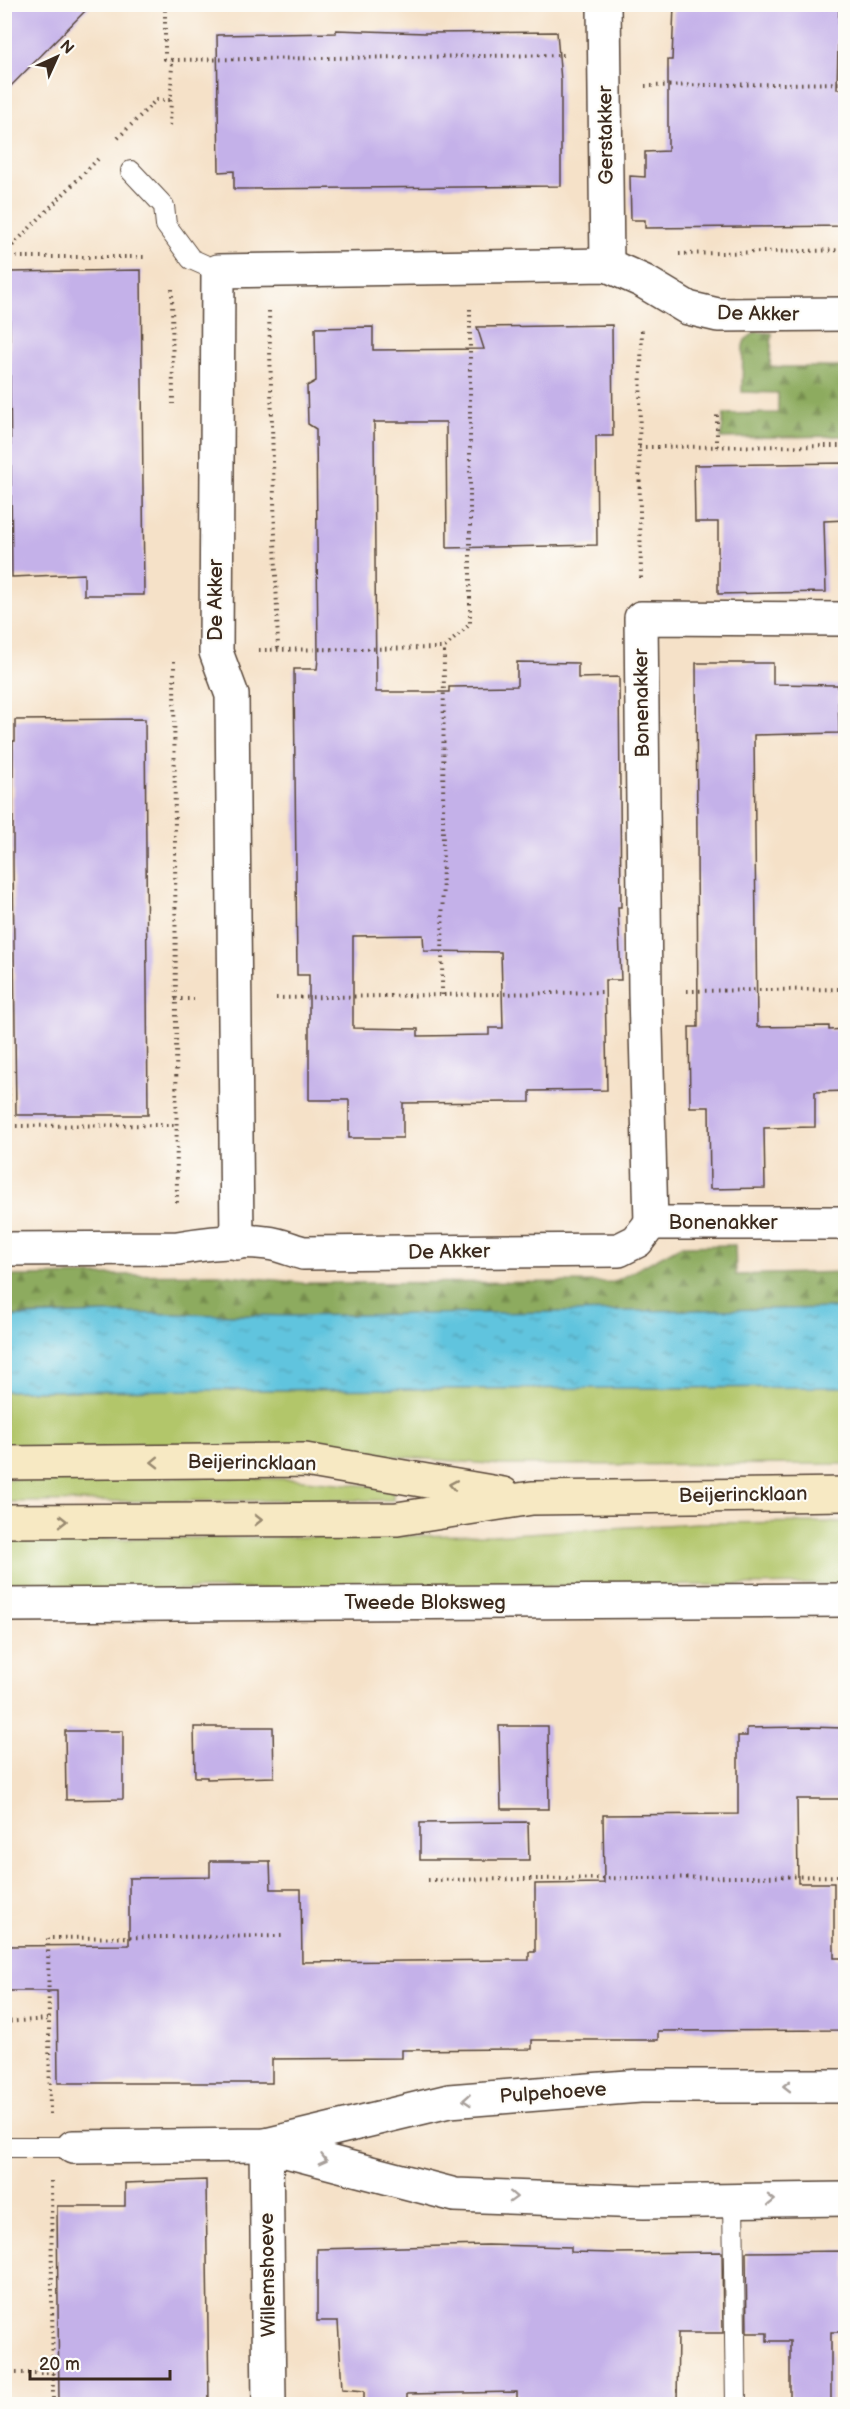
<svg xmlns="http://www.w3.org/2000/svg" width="850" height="2409" font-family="'Balsamiq Sans',sans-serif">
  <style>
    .green { fill: #b2c66a; stroke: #767844; stroke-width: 1.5 }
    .forest { fill: url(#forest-firs); stroke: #646a3e; stroke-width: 1.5 }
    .water { fill: url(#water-ripples); stroke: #4e777e; stroke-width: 1.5 }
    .building { fill: #c4b1e9; fill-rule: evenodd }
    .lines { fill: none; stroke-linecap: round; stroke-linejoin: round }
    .lane-casing { stroke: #574538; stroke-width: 22 }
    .street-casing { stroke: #574538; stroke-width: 36 }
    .secondary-casing { stroke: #574538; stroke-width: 36 }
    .path { stroke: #574538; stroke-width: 4; stroke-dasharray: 1.5 4.5; stroke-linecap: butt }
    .lane { stroke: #fff; stroke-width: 20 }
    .street { stroke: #fff; stroke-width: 33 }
    .secondary { stroke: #f7e9c3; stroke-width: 33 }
    .oneway { stroke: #998a70 }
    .oneway2 { stroke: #a79f9a }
    .labels { text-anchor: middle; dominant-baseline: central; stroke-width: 4.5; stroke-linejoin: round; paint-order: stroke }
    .street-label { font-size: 20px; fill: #3b2a1e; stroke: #fdfcf7 }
  </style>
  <defs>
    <pattern id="forest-firs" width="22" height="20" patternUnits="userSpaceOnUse" patternTransform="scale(1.5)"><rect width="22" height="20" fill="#8dab5e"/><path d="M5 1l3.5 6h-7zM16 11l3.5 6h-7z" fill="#748b4d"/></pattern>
    <pattern id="water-ripples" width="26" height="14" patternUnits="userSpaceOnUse" patternTransform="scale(1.5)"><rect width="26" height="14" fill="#61c4de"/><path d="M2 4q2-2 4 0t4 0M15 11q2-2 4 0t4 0" fill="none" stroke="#519fb3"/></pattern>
  </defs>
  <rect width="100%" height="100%" fill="#fdfcf7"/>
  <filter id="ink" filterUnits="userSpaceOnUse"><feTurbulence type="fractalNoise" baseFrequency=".0167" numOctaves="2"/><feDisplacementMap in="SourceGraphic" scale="12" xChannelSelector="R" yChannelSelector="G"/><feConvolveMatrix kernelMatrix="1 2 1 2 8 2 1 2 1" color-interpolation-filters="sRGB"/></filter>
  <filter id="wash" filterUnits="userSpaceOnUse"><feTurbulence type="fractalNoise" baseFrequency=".008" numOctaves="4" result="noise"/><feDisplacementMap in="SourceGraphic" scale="24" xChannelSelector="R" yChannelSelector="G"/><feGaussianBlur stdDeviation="1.35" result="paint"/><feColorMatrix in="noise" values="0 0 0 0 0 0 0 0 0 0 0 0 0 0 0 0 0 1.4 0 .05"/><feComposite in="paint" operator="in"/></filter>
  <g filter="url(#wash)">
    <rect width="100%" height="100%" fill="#f5e1c8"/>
    <!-- green -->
    <g class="green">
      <path d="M845,1387V1464L502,1465L283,1447L5,1450L4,1391Z"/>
      <path d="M188,1477L293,1479L393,1488V1500L5,1502L4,1479Z"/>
      <path d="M845,1522V1584L5,1591L4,1540L493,1535L698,1523Z"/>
    </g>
    <!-- forest -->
    <g class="forest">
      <path d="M756,332L772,333L770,367H845V436L721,438L724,414L778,413V393L742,392L743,346L745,340Z"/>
      <path d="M735,1245L736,1275L845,1272L846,1308L291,1316L109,1313L5,1316L4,1276L219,1274L303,1283L614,1282L680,1246Z"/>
    </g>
    <!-- water -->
    <path class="water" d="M845,1308V1387L5,1391V1317L109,1313L291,1316Z"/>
    <g id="blocks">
      <!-- building -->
      <g class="building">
        <path d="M4,4H92L4,93Z"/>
        <path d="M674,4H839L837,89H846V226L645,228V220H631L630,176L645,177V152L668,151V60H672Z"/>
        <path d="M336,30L425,33L557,32L561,81V186L234,189V171L219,172L217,35L336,33Z"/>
        <path d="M141,270L144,595H84V574L12,577L9,272Z"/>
        <path d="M612,325L613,436H596L597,545L447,548L446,422H374L376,692H449V687L517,686V662L578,663V678L619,677L621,907H618L621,980H605L607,1090L530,1091V1102L403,1103V1138H349V1100H309V975H297L294,669H317L318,659L316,429L308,424L307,386L316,381L315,328L373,327V350L484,349L477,327ZM423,935L424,951L501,952L503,1028H489V1035L418,1036V1029L353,1028V936Z"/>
        <path d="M846,463V520L824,521L826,592L718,594V522H695L694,465Z"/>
        <path d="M696,663H773V684L838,685L839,733L754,735L757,1027L829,1026V1030L846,1029V1091L815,1092V1127L764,1128L765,1188L710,1189L709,1107H690L689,1027H698Z"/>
        <path d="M145,719L148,1115H16L13,864V741H15V720Z"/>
        <path d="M499,1726H548L549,1809H501Z"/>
        <path d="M194,1727H273L274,1777L207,1779V1777H195Z"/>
        <path d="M807,1727L844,1728V1799H797L798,1883H834V1958H846V2030L658,2031V2040H532V2049L402,2050V2058L272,2059V2083H58L57,1991H4V1946L129,1945V1878L210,1877V1861H270L271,1889H301L302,1962L529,1960V1952H535V1884L604,1883L603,1815L738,1814V1736H747V1728Z"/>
        <path d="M65,1731H123V1799L66,1800Z"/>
        <path d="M528,1822L529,1860H420V1823Z"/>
        <path d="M206,2180L209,2404H59L57,2206H125V2183Z"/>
        <path d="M487,2245L571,2247V2252L615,2253L722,2252L723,2333H678L677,2404H517V2392L407,2394V2404H364V2391L342,2389L338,2321H317V2249Z"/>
        <path d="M846,2251V2332H831V2404H790V2341H767V2333H747L746,2252Z"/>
      </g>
    </g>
  </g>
  <g filter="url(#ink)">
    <use href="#blocks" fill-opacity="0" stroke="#574538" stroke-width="1.5"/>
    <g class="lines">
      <!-- lane casing -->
      <g class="lane-casing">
        <g id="lane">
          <path d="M131,171L164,206L166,225L191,259L218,271"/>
          <path d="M4,2147H73"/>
          <path d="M733,2201L736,2404"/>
        </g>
      </g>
      <!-- street casing -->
      <g class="street-casing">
        <g id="street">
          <path d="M604,4L607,265"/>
          <path d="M846,619L641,618L645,992L651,1223H846"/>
          <path d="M237,1243L232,695L216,652L218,271L607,265L643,281L688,308L718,315L846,314"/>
          <path d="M4,1249L178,1248C206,1243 238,1239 267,1243C279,1244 292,1250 303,1253L619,1250L637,1241L651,1223"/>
          <path d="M4,1605L846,1600"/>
          <path d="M266,2145L269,2404"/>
          <path d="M73,2147L266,2145L449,2101L640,2086H846"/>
          <path d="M271,2147L455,2195L644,2202L846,2199"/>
        </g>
      </g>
      <!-- secondary casing -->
      <g class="secondary-casing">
        <g id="secondary">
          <path d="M4,1463L305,1460L503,1494"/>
          <path d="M4,1521L397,1519L532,1498L846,1494"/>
        </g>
      </g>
      <!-- path -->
      <g class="path">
        <path d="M165,4V59L172,60L170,128"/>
        <path d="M172,60L564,55"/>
        <path d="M645,86L846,83"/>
        <path d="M118,138L156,100H171"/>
        <path d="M4,239L13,246"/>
        <path d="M4,254L98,159"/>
        <path d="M679,254L846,250"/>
        <path d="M4,257H148"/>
        <path d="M172,289L173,404"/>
        <path d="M269,311L278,650"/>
        <path d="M639,447L846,446"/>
        <path d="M717,447V414"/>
        <path d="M641,578L639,447L642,327"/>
        <path d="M259,650L444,648L470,624V309"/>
        <path d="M845,660L846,702"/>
        <path d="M174,661L177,1205"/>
        <path d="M4,872L9,1125"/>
        <path d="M687,991L846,989"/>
        <path d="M442,995L444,648"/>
        <path d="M276,998L605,992"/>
        <path d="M175,999H194"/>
        <path d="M4,1126L175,1125"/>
        <path d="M428,1880L846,1876"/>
        <path d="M4,2022L49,2019"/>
        <path d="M50,2114L48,1938L285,1936"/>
        <path d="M51,2181L53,2404"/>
        <path d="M4,2373H53"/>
      </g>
      <!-- lane -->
      <use href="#lane" class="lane"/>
      <!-- street -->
      <use href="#street" class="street"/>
      <!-- secondary -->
      <use href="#secondary" class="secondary"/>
    </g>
    <!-- one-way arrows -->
    <defs><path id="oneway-chevron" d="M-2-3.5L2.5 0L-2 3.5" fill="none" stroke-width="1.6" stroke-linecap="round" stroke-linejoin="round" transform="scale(1.5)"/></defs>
    <g class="oneway">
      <use href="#oneway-chevron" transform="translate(155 1462) rotate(179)"/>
      <use href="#oneway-chevron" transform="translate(453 1485) rotate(-170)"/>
      <use href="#oneway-chevron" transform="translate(258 1520)"/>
      <use href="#oneway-chevron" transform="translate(63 1521)"/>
    </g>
    <g class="oneway2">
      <use href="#oneway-chevron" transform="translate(787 2086) rotate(-180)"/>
      <use href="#oneway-chevron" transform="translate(467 2100) rotate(176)"/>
      <use href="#oneway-chevron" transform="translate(323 2160) rotate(15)"/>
      <use href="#oneway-chevron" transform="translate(513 2197) rotate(2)"/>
      <use href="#oneway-chevron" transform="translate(771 2200) rotate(-1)"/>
    </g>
  </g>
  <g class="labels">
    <!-- street labels -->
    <g class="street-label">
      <text transform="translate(606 135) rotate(-91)">Gerstakker</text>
      <text transform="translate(758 314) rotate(1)">De Akker</text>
      <text transform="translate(216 600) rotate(-90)">De Akker</text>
      <text transform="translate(642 703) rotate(-91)">Bonenakker</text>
      <text x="723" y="1223">Bonenakker</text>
      <text transform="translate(449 1252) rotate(-1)">De Akker</text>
      <text transform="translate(252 1463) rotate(1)">Beijerincklaan</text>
      <text transform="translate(743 1495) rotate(-1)">Beijerincklaan</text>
      <text x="425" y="1603">Tweede Bloksweg</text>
      <text transform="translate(553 2093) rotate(-4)">Pulpehoeve</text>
      <text transform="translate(268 2275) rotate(-91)">Willemshoeve</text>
    </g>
  </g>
  <!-- margin -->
  <rect width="850" height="2409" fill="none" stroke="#fdfcf7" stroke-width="24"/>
  <!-- north arrow -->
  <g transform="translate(57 57) rotate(45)" stroke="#fdfcf7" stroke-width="4.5" paint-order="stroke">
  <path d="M0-4.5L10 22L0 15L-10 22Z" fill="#3b2a1e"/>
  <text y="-9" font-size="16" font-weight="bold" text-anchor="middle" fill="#3b2a1e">N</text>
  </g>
  <!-- scale -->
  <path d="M30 2370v9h140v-9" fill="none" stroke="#3b2a1e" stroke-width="3"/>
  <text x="39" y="2370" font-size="18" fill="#3b2a1e" stroke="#fdfcf7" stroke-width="4.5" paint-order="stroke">20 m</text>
</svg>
